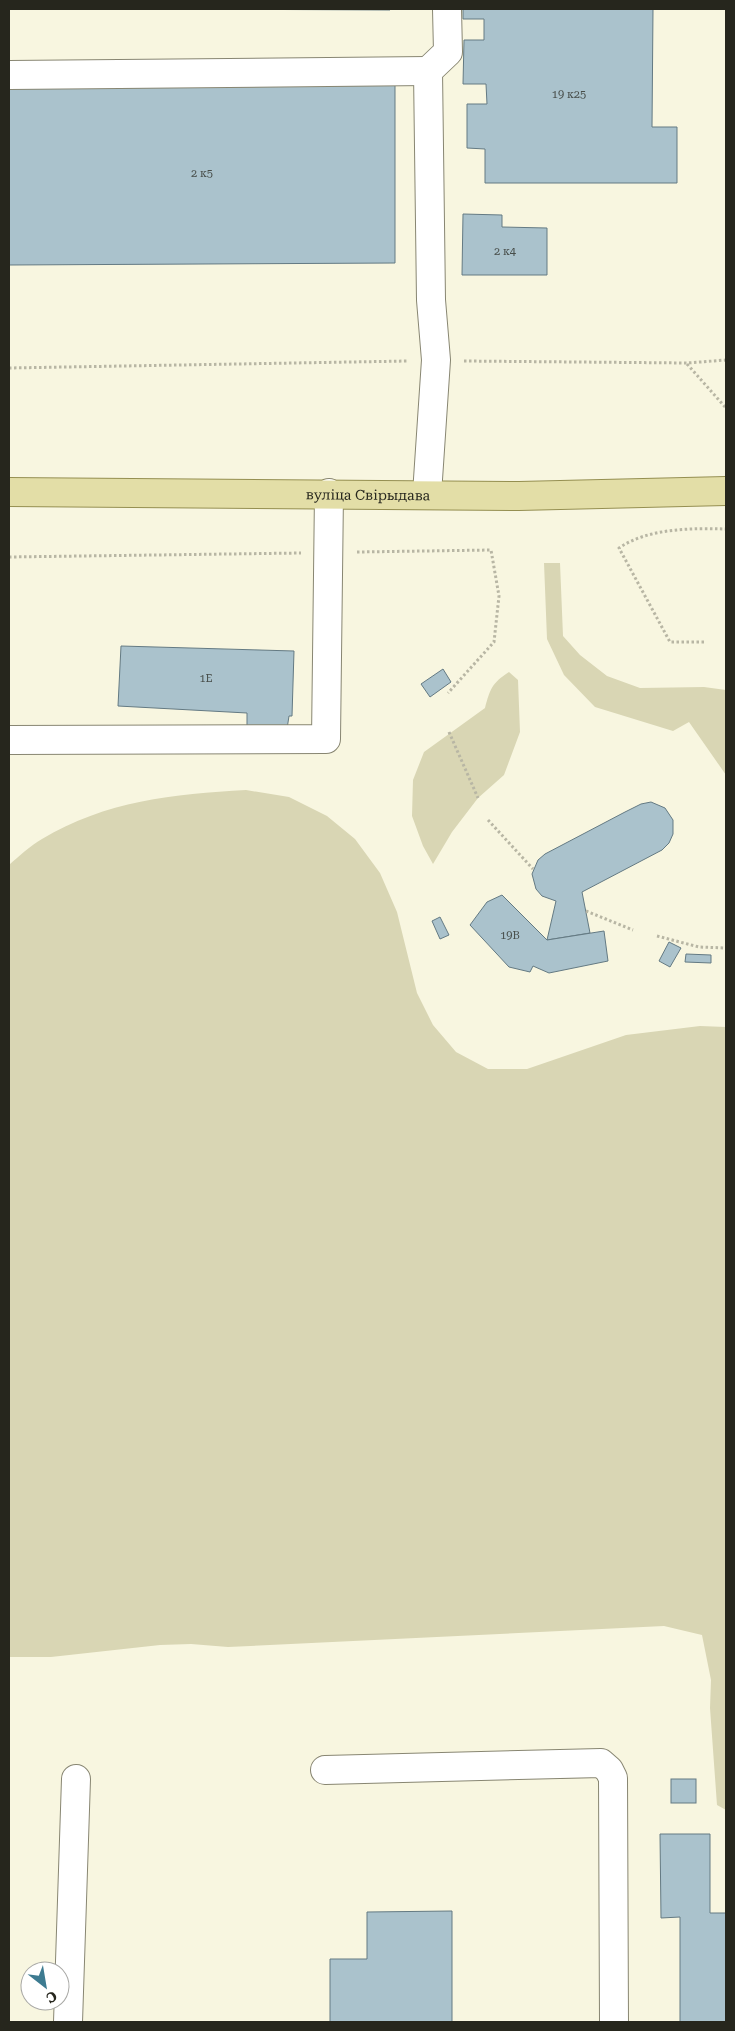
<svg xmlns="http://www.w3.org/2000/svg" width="735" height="2031" font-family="'Roboto Serif',serif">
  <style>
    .green { fill: #d9d6b4 }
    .building { fill: #aac2cc; stroke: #647a83 }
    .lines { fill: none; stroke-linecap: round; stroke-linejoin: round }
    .minor-casing { stroke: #888672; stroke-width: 30 }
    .major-casing { stroke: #958f51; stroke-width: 30 }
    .path { stroke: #b8b6a4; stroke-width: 3; stroke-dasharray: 2.5 2.5; stroke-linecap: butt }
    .minor { stroke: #fff; stroke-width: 28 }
    .major { stroke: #e3dea7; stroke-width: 28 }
    .labels { text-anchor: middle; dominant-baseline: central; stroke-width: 4; stroke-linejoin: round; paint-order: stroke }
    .number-label { font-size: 11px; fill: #474d49 }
    .street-label { font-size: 14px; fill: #26261d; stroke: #fff }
  </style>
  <rect width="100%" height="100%" fill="#f8f6e0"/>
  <!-- green -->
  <g class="green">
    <path d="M544,563H560L563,636L580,655L607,676L640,688L704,687L726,690V775L689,722L673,731L595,707L564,675L547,639Z"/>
    <path d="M509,672L518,680L520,732L504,775L478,798L452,832L433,864L423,846L412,816L413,780L424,752L485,708C490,689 492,683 509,672Z"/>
    <path d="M246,790L289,797L327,816L355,839L380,873L397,912L417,993L433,1025L456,1052L488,1069H527L626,1035L700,1026L726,1027V1810L717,1805L710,1708L711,1680L702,1635L664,1626L228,1647L191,1644L160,1645L51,1657H9V865C19,856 30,846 42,839C105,801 174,794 246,790Z"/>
  </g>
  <!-- building -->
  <g class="building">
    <path d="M171,9H390V10Z"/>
    <path d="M463,9H653L652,127H677V183H485V149L467,148V104H487L486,84H463L464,40H484V19H463Z"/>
    <path d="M395,81V263L9,265V83Z"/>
    <path d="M463,214L502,215V227L547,228V275H462Z"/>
    <path d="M121,646L294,651L292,716H289L287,729L247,727V713L118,706Z"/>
    <path d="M443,669L451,682L430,697L421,684Z"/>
    <path d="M651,802L665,808L673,820V834L669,843L662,850L582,892L590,933L547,940L556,901L542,896L536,889L532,874L538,860L545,854L625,812L641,804Z"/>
    <path d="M502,895L547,940L604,931L608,961L549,973L533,966L530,972L509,967L470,925L487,902Z"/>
    <path d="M440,917L449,935L440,939L432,921Z"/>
    <path d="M669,942L681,948L670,967L659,961Z"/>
    <path d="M686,954L711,955V963L685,962Z"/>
    <rect x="671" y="1779" width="25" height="24"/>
    <path d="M660,1834H710V1913H726V2022H680V1917L661,1918Z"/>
    <path d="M452,1911V2022H330V1959H367V1912Z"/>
  </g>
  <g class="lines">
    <!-- minor casing -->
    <g class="minor-casing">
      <g id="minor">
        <path d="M9,75L428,71"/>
        <path d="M427,494L436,360L431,300L428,71L448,52L447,9"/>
        <path d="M9,740L326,739L329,493"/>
        <path d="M325,1770L601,1763L609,1770L613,1778L614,2022"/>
        <path d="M68,2022L76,1779"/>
      </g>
    </g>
    <!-- major casing -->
    <g class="major-casing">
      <g id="major">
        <path id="s1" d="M9,492L519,496L726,491"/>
      </g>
    </g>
    <!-- path -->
    <g class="path">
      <path d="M464,361L687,363L726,360"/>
      <path d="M687,364L726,408"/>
      <path d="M9,368L408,361"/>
      <path d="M357,552L491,550L499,596L494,642L448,693"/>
      <path d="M9,557L301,553"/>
      <path d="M704,642H670L619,548C648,528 692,528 726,529"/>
      <path d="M449,732L478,798"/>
      <path d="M488,820L533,869"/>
      <path d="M586,911L633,930"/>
      <path d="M657,936L699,947L726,948"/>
    </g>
    <!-- minor -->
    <use href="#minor" class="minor"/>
    <!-- major -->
    <use href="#major" class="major"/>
  </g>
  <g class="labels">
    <!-- number labels -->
    <g class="number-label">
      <text x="569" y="94">19 к25</text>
      <text x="202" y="173">2 к5</text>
      <text x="505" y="251">2 к4</text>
      <text x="206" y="678">1Е</text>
      <text x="510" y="935">19В</text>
    </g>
    <!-- street labels -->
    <g class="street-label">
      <text stroke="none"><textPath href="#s1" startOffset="359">вуліца Свірыдава</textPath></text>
    </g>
  </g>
  <!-- border -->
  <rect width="735" height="2031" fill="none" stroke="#26261d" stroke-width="20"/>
  <!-- north arrow -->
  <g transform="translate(45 1986) rotate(149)"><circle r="24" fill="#ffffff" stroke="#a8a8a5"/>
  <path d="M0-4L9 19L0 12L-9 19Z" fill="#3d7b91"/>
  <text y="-8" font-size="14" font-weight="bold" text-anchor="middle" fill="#26261d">С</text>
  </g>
</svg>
